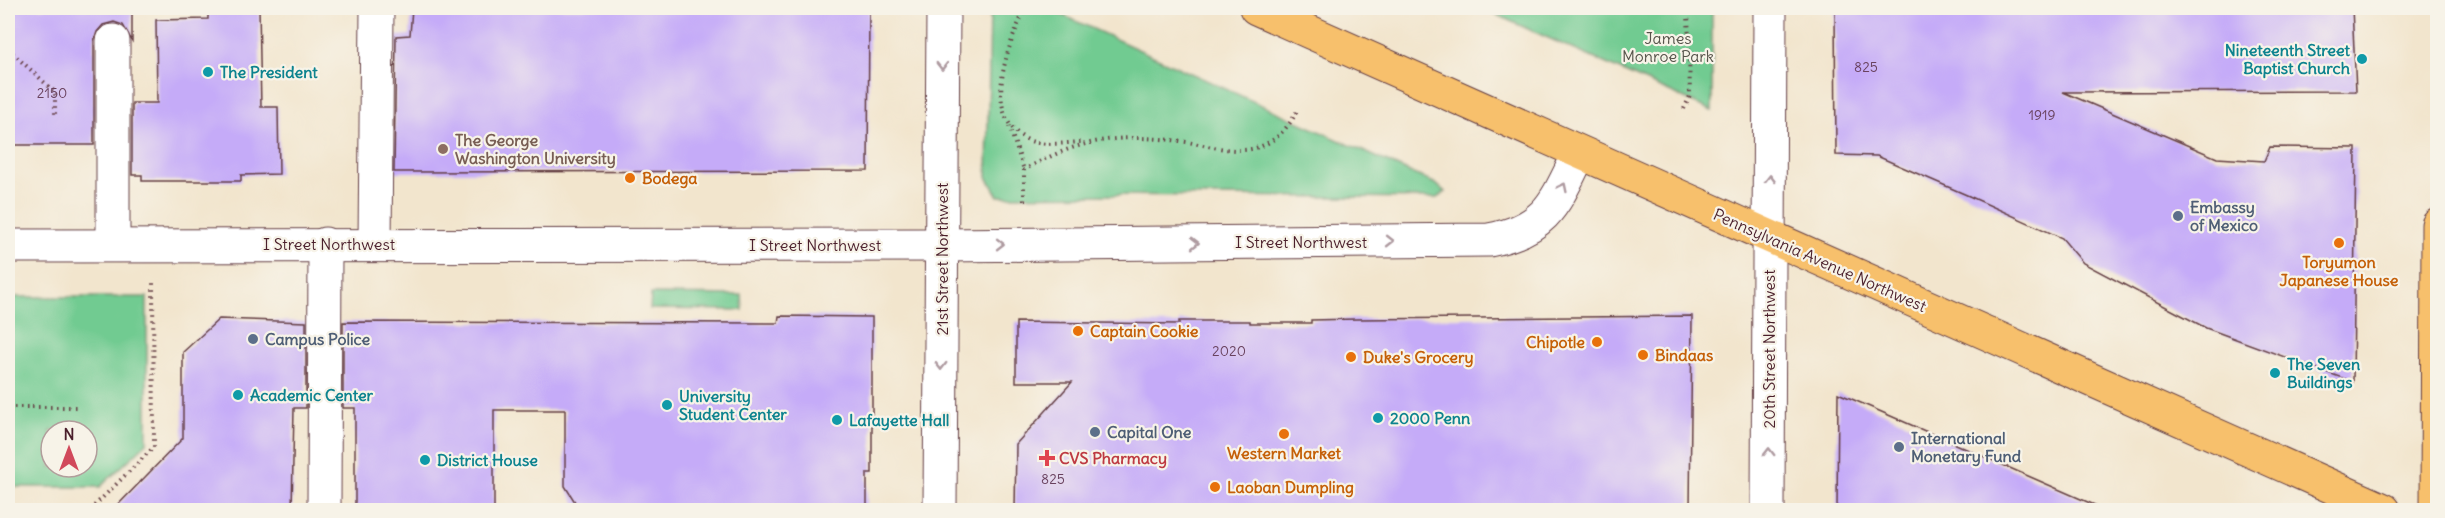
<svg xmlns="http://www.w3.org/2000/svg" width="2445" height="518" font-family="Delius,sans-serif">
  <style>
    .green { fill: #71cb91; stroke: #5e755e; stroke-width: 1.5; fill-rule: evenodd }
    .building { fill: #c5abf8 }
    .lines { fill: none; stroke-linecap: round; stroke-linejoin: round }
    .minor-casing { stroke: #633d43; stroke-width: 35 }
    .major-casing { stroke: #633d43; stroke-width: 35 }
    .path { stroke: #633d43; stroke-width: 4; stroke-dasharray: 1.5 4.5; stroke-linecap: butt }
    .minor { stroke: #fff; stroke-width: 33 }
    .major { stroke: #f7c06c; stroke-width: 33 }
    .oneway { stroke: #ae9aa0 }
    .culture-dot { fill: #0f9aa8; stroke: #f7f3e8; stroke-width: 2 }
    .education-dot { fill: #8d6e63; stroke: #f7f3e8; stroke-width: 2 }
    .food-dot { fill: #e8710a; stroke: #f7f3e8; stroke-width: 2 }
    .service-dot { fill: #5c6f8a; stroke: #f7f3e8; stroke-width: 2 }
    .health-dot { fill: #e0444e; stroke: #f7f3e8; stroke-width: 2 }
    .labels { text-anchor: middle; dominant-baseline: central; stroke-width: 4.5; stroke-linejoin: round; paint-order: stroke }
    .number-label { font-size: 14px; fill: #69425e }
    .park-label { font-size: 16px; fill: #56534a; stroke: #f7f3e8 }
    .culture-label { font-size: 16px; font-weight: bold; fill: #0d838f; stroke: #f7f3e8; text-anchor: start }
    .education-label { font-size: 16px; font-weight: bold; fill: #785e54; stroke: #f7f3e8; text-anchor: start }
    .food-label { font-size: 16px; font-weight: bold; fill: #c56008; stroke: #f7f3e8; text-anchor: start }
    .service-label { font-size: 16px; font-weight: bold; fill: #4e5e75; stroke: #f7f3e8; text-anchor: start }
    .street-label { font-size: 16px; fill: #4a1f2b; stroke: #f7f3e8 }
    .health-label { font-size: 16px; font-weight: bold; fill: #be3a42; stroke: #f7f3e8; text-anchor: start }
  </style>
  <rect width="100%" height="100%" fill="#f7f3e8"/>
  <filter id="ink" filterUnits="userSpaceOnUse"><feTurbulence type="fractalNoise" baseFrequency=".0167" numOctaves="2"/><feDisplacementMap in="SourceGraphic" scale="12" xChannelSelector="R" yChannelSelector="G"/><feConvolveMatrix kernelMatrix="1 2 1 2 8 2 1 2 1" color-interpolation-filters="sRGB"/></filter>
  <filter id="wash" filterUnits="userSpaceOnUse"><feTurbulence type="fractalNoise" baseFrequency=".008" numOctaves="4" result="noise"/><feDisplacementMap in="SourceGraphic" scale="24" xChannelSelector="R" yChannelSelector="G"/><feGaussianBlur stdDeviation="1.35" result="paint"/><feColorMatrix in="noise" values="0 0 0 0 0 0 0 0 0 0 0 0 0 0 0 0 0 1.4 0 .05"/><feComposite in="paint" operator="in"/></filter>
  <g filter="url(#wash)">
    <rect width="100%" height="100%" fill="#f2e5cd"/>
    <!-- green -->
    <g class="green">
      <path d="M990,8H1047L1436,184L1445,192L1438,198L1106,195L998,196L987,177Z"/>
      <path d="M1481,8H1712V111Z"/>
      <path d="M651,294L742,295L743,310L650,309Z"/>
      <path d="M8,297H147V443L100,487H8ZM51,431H87V467H51Z"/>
    </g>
    <g id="blocks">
      <!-- building -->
      <g class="building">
        <path d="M8,8H132V41L123,25L114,22L103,25L97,32L94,41V145H8Z"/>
        <path d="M208,8H259L261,107H278L279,174L241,175V181H142V175H132V103H157L156,20L208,19Z"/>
        <path d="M412,8H869L868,171L394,172L396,36L410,35Z"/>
        <path d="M1835,8H2352L2356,91L2063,92L2217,158L2264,161L2270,147L2356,148L2353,382L2206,328L2083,263L2062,238L1969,196L1877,156L1836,155Z"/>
        <path d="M779,316L872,317V473H867V510H580L565,486V410H494V510H355V408H343V322L778,323Z"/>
        <path d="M1692,316L1690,510H1015L1016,444L1072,382H1016V322L1179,324V321H1250V323H1311V320L1357,319Z"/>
        <path d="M219,319L306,322V408H294L292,510H113L183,438V352Z"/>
        <path d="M1838,393L2106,510H1837Z"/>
      </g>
    </g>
  </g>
  <g filter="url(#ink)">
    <use href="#blocks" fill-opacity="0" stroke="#633d43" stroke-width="1.5"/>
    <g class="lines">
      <!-- minor casing -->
      <g class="minor-casing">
        <g id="minor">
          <path d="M113,41V245"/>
          <path d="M375,244L377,8"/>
          <path d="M8,246L941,245L1489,240C1547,229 1555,203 1579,154"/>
          <path d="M324,510L325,244"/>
          <path d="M940,510L943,8"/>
          <path d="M1768,510L1770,8"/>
        </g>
      </g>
      <!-- major casing -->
      <g class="major-casing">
        <g id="major">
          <path d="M1256,8L2384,510"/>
          <path d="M2437,510L2438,225"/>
        </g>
      </g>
      <!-- path -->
      <g class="path">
        <path d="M1026,8C1009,41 980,114 1026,139C1041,147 1064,143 1081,142"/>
        <path d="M8,49L55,92V116"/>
        <path d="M1684,109L1690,96L1688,8"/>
        <path d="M1009,126L1024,170"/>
        <path d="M1024,201V170C1080,138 1122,133 1187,142C1206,145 1232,153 1251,149C1273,145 1289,128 1298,109"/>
        <path d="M8,407H79"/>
        <path d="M90,510L154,447L153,281"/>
      </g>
      <!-- minor -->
      <use href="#minor" class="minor"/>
      <!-- major -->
      <use href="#major" class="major"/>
    </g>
    <!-- one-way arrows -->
    <defs><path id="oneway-chevron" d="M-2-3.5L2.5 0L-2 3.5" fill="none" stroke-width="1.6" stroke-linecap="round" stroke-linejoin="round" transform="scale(1.5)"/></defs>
    <g class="oneway">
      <use href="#oneway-chevron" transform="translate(942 66) rotate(90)"/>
      <use href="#oneway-chevron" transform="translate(1770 179) rotate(-89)"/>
      <use href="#oneway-chevron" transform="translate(1563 187) rotate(-64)"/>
      <use href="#oneway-chevron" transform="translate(1390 241)"/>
      <use href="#oneway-chevron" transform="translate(1195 243)"/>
      <use href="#oneway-chevron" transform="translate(1000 244)"/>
      <use href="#oneway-chevron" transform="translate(941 366) rotate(90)"/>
      <use href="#oneway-chevron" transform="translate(1769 452) rotate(-90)"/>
    </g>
  </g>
  <!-- markers -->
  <g class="culture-dot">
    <circle cx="2362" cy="59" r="6"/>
    <circle cx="208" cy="72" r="6"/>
    <circle cx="2275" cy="373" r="6"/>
    <circle cx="238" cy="395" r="6"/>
    <circle cx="667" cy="405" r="6"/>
    <circle cx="1378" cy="418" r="6"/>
    <circle cx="837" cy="420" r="6"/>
    <circle cx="425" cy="460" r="6"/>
  </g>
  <circle class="education-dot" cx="443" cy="149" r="6"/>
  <g class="food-dot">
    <circle cx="630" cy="178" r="6"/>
    <circle cx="2339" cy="243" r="6"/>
    <circle cx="1078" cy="331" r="6"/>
    <circle cx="1597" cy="342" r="6"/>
    <circle cx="1643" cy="355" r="6"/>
    <circle cx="1351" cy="357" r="6"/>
    <circle cx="1284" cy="434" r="6"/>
    <circle cx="1215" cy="487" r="6"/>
  </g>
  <g class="service-dot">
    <circle cx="2178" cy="216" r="6"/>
    <circle cx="253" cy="339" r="6"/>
    <circle cx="1095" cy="432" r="6"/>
    <circle cx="1899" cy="447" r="6"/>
  </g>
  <path class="health-dot" d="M1044 449h6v6h6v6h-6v6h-6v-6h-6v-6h6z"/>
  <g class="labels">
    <!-- number labels -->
    <g class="number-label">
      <text x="1866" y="67">825</text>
      <text x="52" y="93">2150</text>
      <text x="2042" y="115">1919</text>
      <text x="1229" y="351">2020</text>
      <text x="1053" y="479">825</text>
    </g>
    <!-- park labels -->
    <g class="park-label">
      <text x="1668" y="38">James<tspan x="1668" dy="18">Monroe Park</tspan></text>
    </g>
    <!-- culture labels -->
    <g class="culture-label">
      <text x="2350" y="50" text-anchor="end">Nineteenth Street<tspan x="2350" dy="18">Baptist Church</tspan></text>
      <text x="220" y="72">The President</text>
      <text x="2287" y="364">The Seven<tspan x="2287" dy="18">Buildings</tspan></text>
      <text x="250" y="395">Academic Center</text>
      <text x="679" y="396">University<tspan x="679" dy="18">Student Center</tspan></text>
      <text x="1390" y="418">2000 Penn</text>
      <text x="849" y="420">Lafayette Hall</text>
      <text x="437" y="460">District House</text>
    </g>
    <!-- education labels -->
    <g class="education-label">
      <text x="455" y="140">The George<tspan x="455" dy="18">Washington University</tspan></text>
    </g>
    <!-- food labels -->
    <g class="food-label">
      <text x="642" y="178">Bodega</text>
      <text x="2339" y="262" text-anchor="middle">Toryumon<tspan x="2339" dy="18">Japanese House</tspan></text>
      <text x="1090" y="331">Captain Cookie</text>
      <text x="1585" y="342" text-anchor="end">Chipotle</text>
      <text x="1655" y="355">Bindaas</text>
      <text x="1363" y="357">Duke's Grocery</text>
      <text x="1284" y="453" text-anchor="middle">Western Market</text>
      <text x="1227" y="487">Laoban Dumpling</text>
    </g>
    <!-- service labels -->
    <g class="service-label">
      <text x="2190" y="207">Embassy<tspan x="2190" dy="18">of Mexico</tspan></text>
      <text x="265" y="339">Campus Police</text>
      <text x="1107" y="432">Capital One</text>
      <text x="1911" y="438">International<tspan x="1911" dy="18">Monetary Fund</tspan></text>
    </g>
    <!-- street labels -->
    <g class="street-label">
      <text x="1301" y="242">I Street Northwest</text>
      <text x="329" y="244">I Street Northwest</text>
      <text x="815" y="245">I Street Northwest</text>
      <text transform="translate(942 259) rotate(-90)">21st Street Northwest</text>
      <text transform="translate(1820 260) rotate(24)">Pennsylvania Avenue Northwest</text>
      <text transform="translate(1769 349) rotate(-90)">20th Street Northwest</text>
    </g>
    <!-- health labels -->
    <g class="health-label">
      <text x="1059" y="458">CVS Pharmacy</text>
    </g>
  </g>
  <!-- margin -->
  <rect width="2445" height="518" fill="none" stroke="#f7f3e8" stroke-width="30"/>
  <!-- north arrow -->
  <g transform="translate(69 449)"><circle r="28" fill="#f7f3e8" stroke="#b29e9c" stroke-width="1.5"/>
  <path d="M0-4.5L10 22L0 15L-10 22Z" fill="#d1495b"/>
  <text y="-9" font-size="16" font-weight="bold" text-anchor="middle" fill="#4a1f2b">N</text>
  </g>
</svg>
